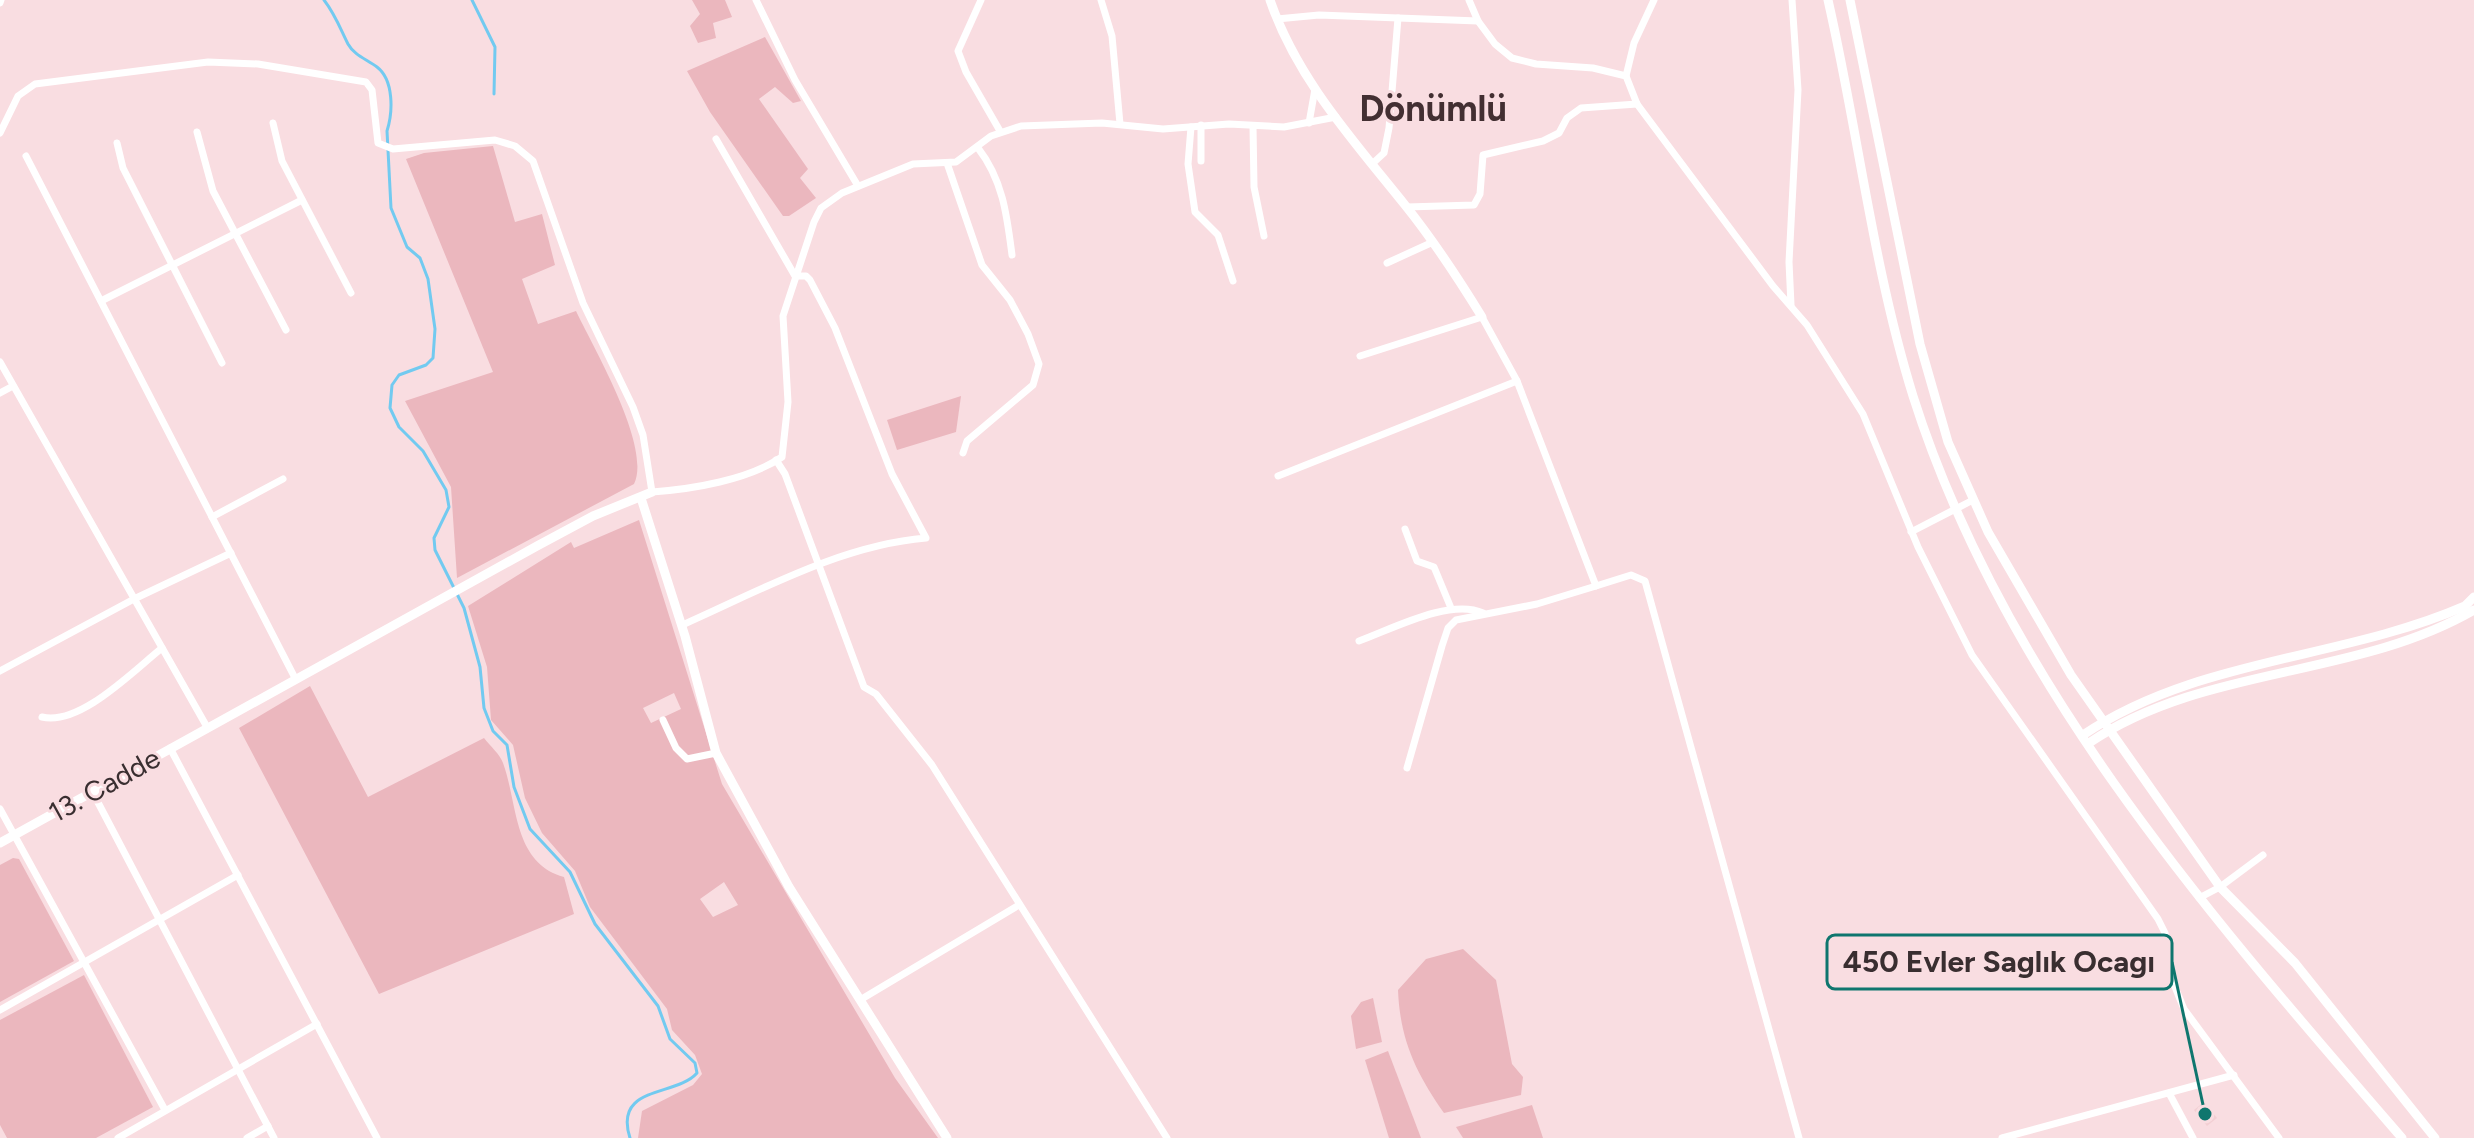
<svg xmlns="http://www.w3.org/2000/svg" width="2474" height="1138" font-family="Figtree,sans-serif">
  <style>
    .built { fill: #f2cfd3 }
    .green { fill: #ebb7be; fill-rule: evenodd }
    .lines { fill: none; stroke-linecap: round; stroke-linejoin: round }
    .stream { stroke: #72caf0; stroke-width: 3 }
    .minor { stroke: #fff; stroke-width: 7 }
    .tertiary { stroke: #fff; stroke-width: 9 }
    .labels { text-anchor: middle; dominant-baseline: central; stroke-width: 6; stroke-linejoin: round; paint-order: stroke }
    .street-label { font-size: 28px; fill: #392e30; stroke: #f9dde1 }
    .district-label { font-size: 36px; font-weight: bold; fill: #432f32; stroke: #f9dde1 }
    .leader { fill: none; stroke: #0f766e; stroke-width: 3 }
    .callout-dot { fill: #0f766e; stroke: #f9dde1; stroke-width: 3 }
    .callout { fill: #f9dde1; stroke: #0f766e; stroke-width: 3 }
    .callout-label { font-size: 30px; text-anchor: middle; font-weight: bold; fill: #392e30 }
  </style>
  <rect width="100%" height="100%" fill="#f9dde1"/>
  <!-- built -->
  <path class="built" d="M2204,1102L2217,1118L2207,1126L2194,1110Z"/>
  <!-- green -->
  <g class="green">
    <path d="M692,0H725L732,17L713,23L716,38L698,43L690,26L700,14Z"/>
    <path d="M765,37L801,101L793,103L775,87L759,99L808,169L800,178L816,198L789,216H783L710,112L687,71Z"/>
    <path d="M493,146L515,222L542,214L555,265L522,279L538,324L576,311C594,349 652,447 634,484L457,578L451,487L405,401L493,372L406,159L424,153Z"/>
    <path d="M961,396L956,432L897,450L887,420Z"/>
    <path d="M639,520L722,784L895,1078L938,1138H638L642,1111L693,1085L702,1074L695,1055L672,1030L667,1009L590,907L575,871L542,833L525,798L513,745L491,720L487,667L468,606L571,542L574,548ZM674,693L681,709L651,723L643,708ZM724,882L738,905L713,917L700,899Z"/>
    <path d="M310,686L368,797L484,738C490,746 500,754 503,763C518,804 513,863 564,877L574,914L379,994L239,728Z"/>
    <path d="M13,858L19,859L74,961L0,1002V865Z"/>
    <path d="M1463,949L1496,980L1512,1064L1523,1077L1521,1095L1444,1113C1416,1073 1400,1040 1398,990L1426,959Z"/>
    <path d="M84,975L153,1107L96,1138H7L0,1125V1020Z"/>
    <path d="M1373,998L1382,1042L1356,1049L1351,1016L1361,1002Z"/>
    <path d="M1388,1051L1421,1138H1389L1365,1060Z"/>
    <path d="M1532,1105L1543,1138H1463L1456,1127Z"/>
  </g>
  <g class="lines">
    <!-- stream -->
    <g class="stream">
      <path d="M324,0C335,14 340,28 348,44C354,55 366,59 377,67C394,80 393,112 387,131L391,208L407,247L420,258L428,279L435,329L433,358L426,365L399,375L392,385L390,408L399,427L423,451L446,490L449,507L434,538L435,550L464,608L480,667L484,708L493,731L507,745L514,787L530,829L570,872L595,924L658,1006L670,1039L695,1063L697,1073C676,1097 613,1085 630,1138"/>
      <path d="M472,0L495,47L494,94"/>
    </g>
    <!-- minor -->
    <g class="minor">
      <path d="M756,0L795,80L858,186"/>
      <path d="M981,0L958,51L966,72L1000,131"/>
      <path d="M1101,0L1112,36L1120,124"/>
      <path d="M1469,0L1478,21"/>
      <path d="M0,3L1,0"/>
      <path d="M1277,19L1319,15L1478,21L1495,44L1512,58L1536,64L1593,68L1626,76L1637,104L1773,286L1807,325L1863,414L1918,547L1972,655L2158,919L2165,933L2173,982L2184,1009L2279,1138"/>
      <path d="M1626,76L1634,43L1654,0"/>
      <path d="M273,123L282,161L351,293"/>
      <path d="M1309,123L1315,89"/>
      <path d="M1201,125V161"/>
      <path d="M1253,126L1254,187L1264,236"/>
      <path d="M1191,127L1188,164L1195,212L1218,235L1233,281"/>
      <path d="M197,132L213,191L286,330"/>
      <path d="M0,133L18,96L35,84L208,62L258,64L366,82L372,90L378,143L393,149L495,140L515,146L533,161L583,303L633,407L643,435L652,492C693,489 748,480 782,457L788,402L783,316L814,222L821,208L842,193L913,164L956,162L991,136L1021,126L1102,123L1163,129L1229,124L1284,127L1336,117"/>
      <path d="M117,143L123,168L222,363"/>
      <path d="M978,148C1003,180 1007,216 1012,255"/>
      <path d="M26,156L295,678"/>
      <path d="M947,163L982,265L1010,300L1028,334L1039,364L1033,385L967,441L963,453"/>
      <path d="M1372,164L1384,153L1389,128L1398,18"/>
      <path d="M1407,207L1474,205L1480,194L1483,155L1543,141L1559,133L1567,118L1581,108L1637,104"/>
      <path d="M1387,263L1433,242"/>
      <path d="M101,301L302,200"/>
      <path d="M1791,305L1789,262L1798,90L1792,0"/>
      <path d="M1360,356L1482,317L1517,381L1596,586L1631,575L1645,581L1799,1138"/>
      <path d="M0,362L207,727"/>
      <path d="M0,393L13,386"/>
      <path d="M776,460L785,474L864,687L876,694L932,765L1167,1138"/>
      <path d="M1278,476L1517,381"/>
      <path d="M212,517L283,479"/>
      <path d="M1405,529L1417,561L1434,567L1451,608"/>
      <path d="M1911,532L1973,500"/>
      <path d="M682,625C759,591 841,545 926,538L892,474L835,328L810,280L806,276H795L716,139"/>
      <path d="M1359,641C1392,629 1450,598 1483,613"/>
      <path d="M0,671L134,599L231,553"/>
      <path d="M42,717C80,726 133,671 162,648"/>
      <path d="M663,720L676,748L687,759L716,753"/>
      <path d="M170,748L377,1138"/>
      <path d="M1407,768L1442,646L1448,628L1456,620L1537,604L1596,586"/>
      <path d="M92,791L274,1138"/>
      <path d="M0,809L165,1110"/>
      <path d="M2199,898L2220,887L2263,855"/>
      <path d="M860,1000L1019,905"/>
      <path d="M0,1010L238,875"/>
      <path d="M2169,1093L2193,1138"/>
      <path d="M118,1138L317,1024"/>
      <path d="M247,1138L268,1126"/>
      <path d="M2002,1138L2234,1075"/>
    </g>
    <!-- tertiary -->
    <g class="tertiary">
      <path d="M1270,0C1297,79 1354,141 1405,205C1434,241 1458,278 1482,317"/>
      <path d="M1828,0C1858,131 1873,267 1913,396C2003,681 2210,916 2402,1138"/>
      <path d="M1850,0L1920,344L1948,442L1988,532L2071,675L2220,887L2295,963L2435,1138"/>
      <path d="M641,498L685,636L716,753L789,887L947,1138"/>
      <path d="M2083,735C2197,658 2341,660 2465,606L2474,597"/>
      <path d="M2089,743C2204,665 2355,679 2474,610"/>
      <path d="M0,843L537,546L593,516L652,492"/>
    </g>
  </g>
  <g class="labels">
    <!-- street labels -->
    <g class="street-label">
      <text transform="translate(104 785) rotate(-29)">13. Cadde</text>
    </g>
    <!-- district labels -->
    <g class="district-label">
      <text x="1433" y="108">Dönümlü</text>
    </g>
  </g>
  <!-- callouts -->
  <path class="leader" d="M2205 1114L2172 962"/>
  <circle class="callout-dot" cx="2205" cy="1114" r="8"/>
  <rect class="callout" x="1827" y="935" width="345" height="54" rx="8"/>
  <g class="callout-label">
    <text x="1999" y="972">450 Evler Saglık Ocagı</text>
  </g>
</svg>
